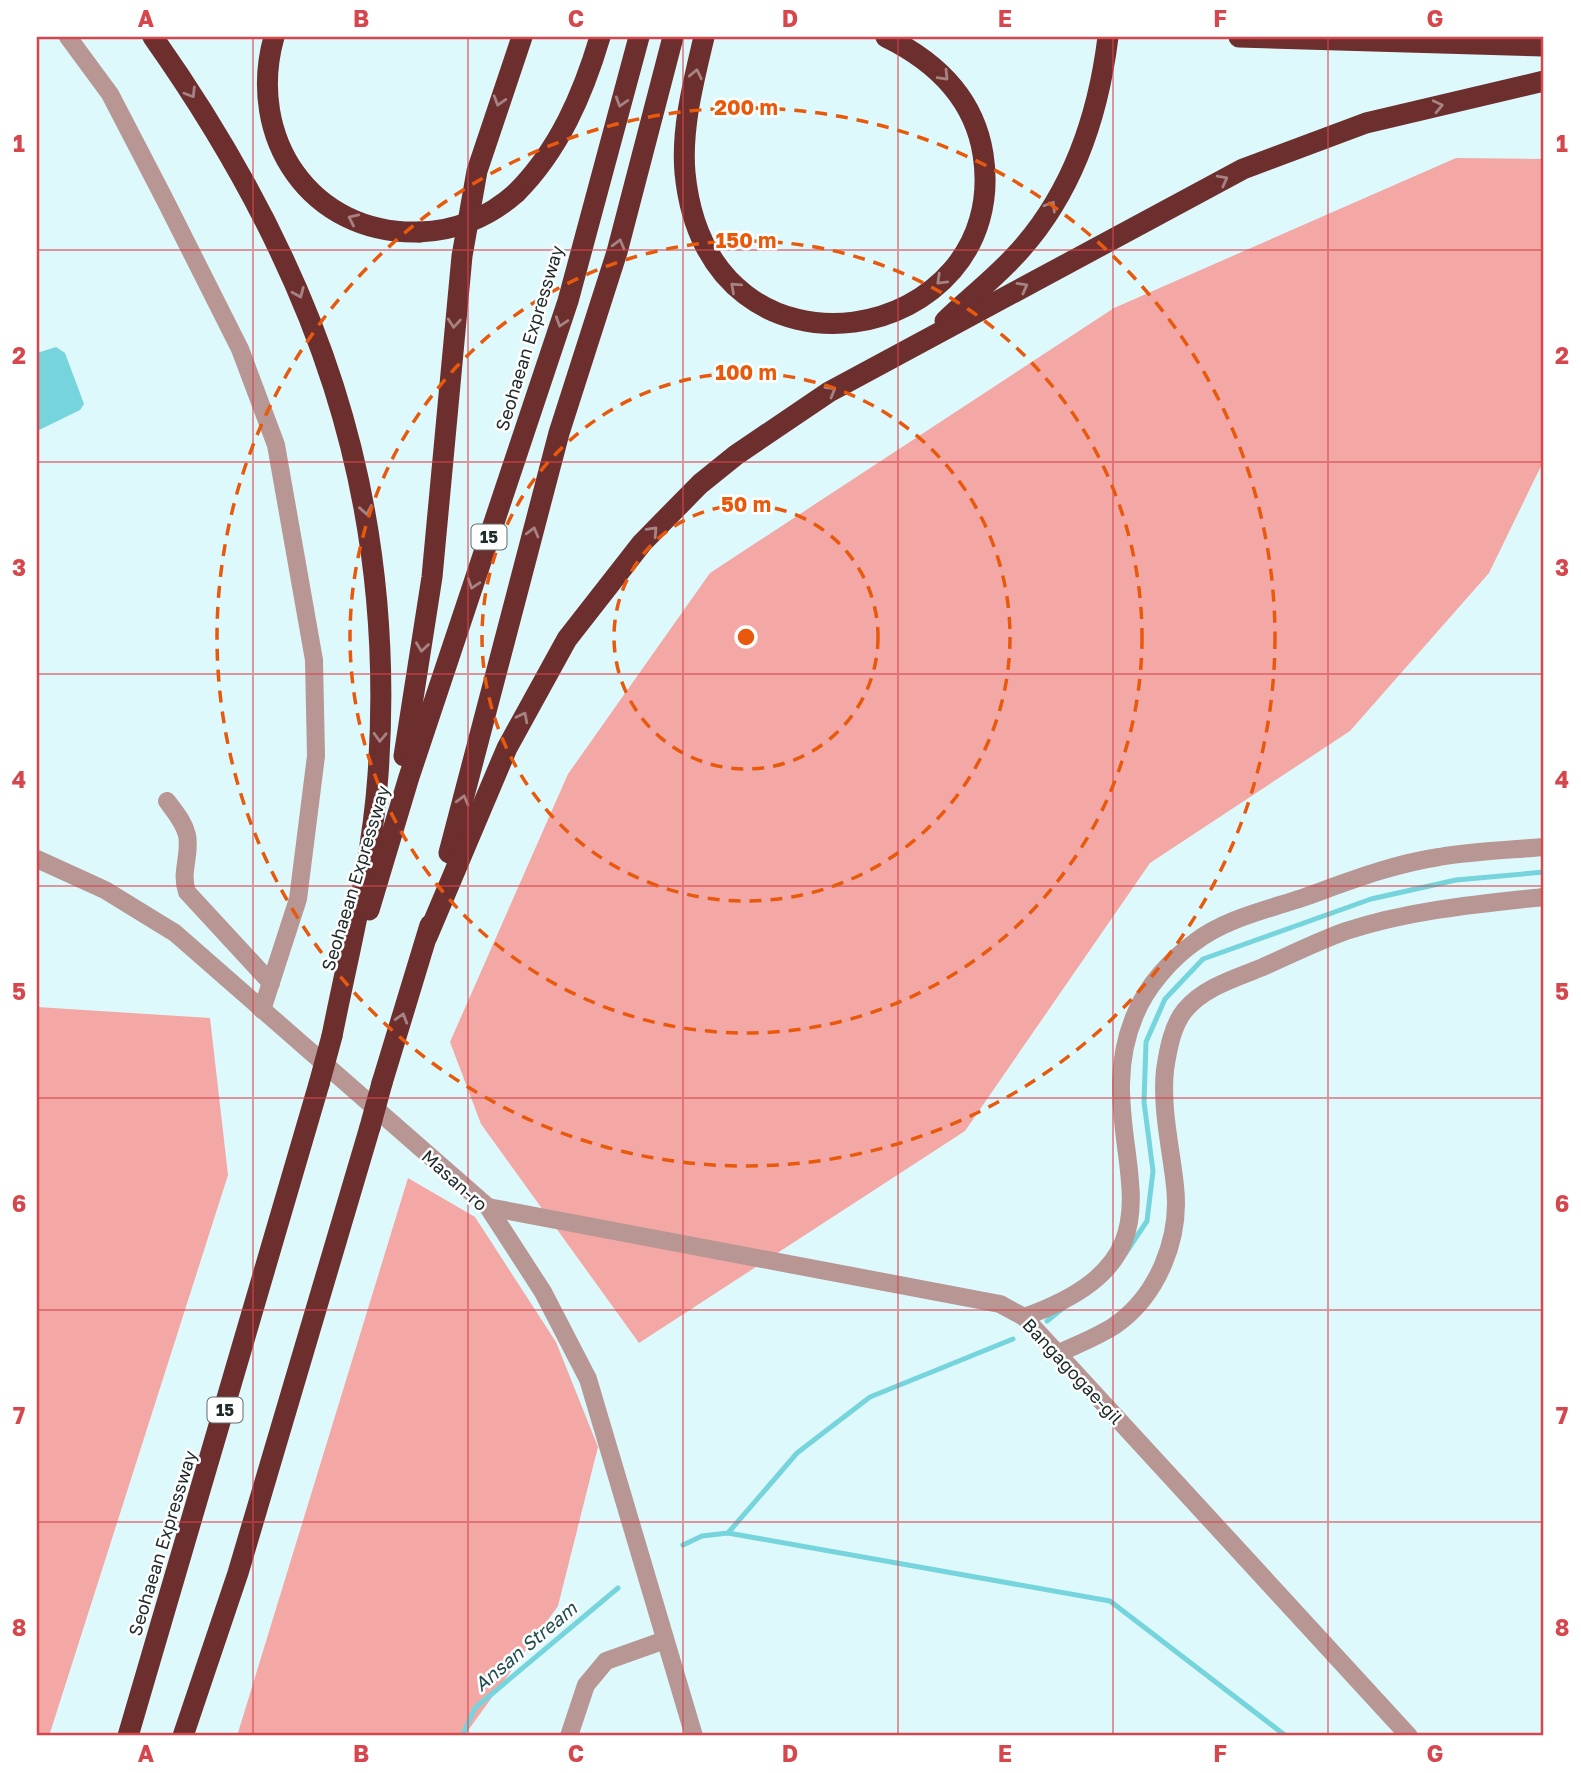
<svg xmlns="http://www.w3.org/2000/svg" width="1581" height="1773" font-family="'Golos Text',sans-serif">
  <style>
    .forest { fill: #f4a8a5 }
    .water { fill: #76d4dc }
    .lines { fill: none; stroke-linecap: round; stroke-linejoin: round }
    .stream { stroke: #76d4dc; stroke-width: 5 }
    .minor { stroke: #b89694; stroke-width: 18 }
    .highway { stroke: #6d2e2e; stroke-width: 21 }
    .highway-bridge { stroke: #6d2e2e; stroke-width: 21 }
    .oneway { stroke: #a78282 }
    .grid { fill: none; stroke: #d6464d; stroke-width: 2; stroke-opacity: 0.55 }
    .ring { fill: none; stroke: #e8590c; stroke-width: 3.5; stroke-dasharray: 12 9 }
    .labels { text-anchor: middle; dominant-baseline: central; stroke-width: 5; stroke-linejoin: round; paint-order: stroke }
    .shield { fill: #fff; stroke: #636b6b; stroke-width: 2 }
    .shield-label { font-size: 16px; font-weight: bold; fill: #202b2b }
    .street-label { font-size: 18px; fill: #202b2b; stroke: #fff }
    .water-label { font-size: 19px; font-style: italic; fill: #1f4b4e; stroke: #fff }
    .centre { fill: #e8590c; stroke: #fff; stroke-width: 3.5 }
    .ring-label { font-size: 21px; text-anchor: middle; font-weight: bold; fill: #e8590c; stroke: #fff; stroke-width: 5; stroke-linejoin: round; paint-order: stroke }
    .neatline { fill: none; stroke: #d6464d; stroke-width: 2.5 }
    .grid-label { font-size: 23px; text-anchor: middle; font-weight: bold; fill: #d6464d }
  </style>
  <rect width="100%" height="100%" fill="#ddf9fc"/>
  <!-- forest -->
  <g class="forest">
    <path d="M1456,158L1544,159V460L1489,573L1350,731L1150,863L965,1131L639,1343L481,1124L450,1042L568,774L710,573L1114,308Z"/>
    <path d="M37,1007L210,1018L228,1175L49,1736H37Z"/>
    <path d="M408,1178L475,1217L556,1342L598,1447L558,1606L464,1736H237Z"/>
  </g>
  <!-- water -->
  <path class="water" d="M56,347L65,353L84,404L80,410L37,431V353Z"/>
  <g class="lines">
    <!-- stream -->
    <g class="stream">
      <path d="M1125,1254L1147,1221L1153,1171L1144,1102L1146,1042L1165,999L1203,959L1371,899L1456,880L1544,872"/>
      <path d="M1047,1321L1068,1304"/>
      <path d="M728,1533L1110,1601L1286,1736"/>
      <path d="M683,1545L702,1536L728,1533L797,1453L870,1397L1013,1339"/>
      <path d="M462,1736L475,1708L618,1588"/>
    </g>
    <!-- minor -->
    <g class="minor">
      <path d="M68,37L110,94L164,198L240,349L276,445L314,660L316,756L298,899L262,1010"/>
      <path d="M167,801C175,812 184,822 187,835C191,855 180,872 187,892L271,983"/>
      <path d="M37,859L105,890L175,933L488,1207L543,1292L588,1379L694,1736"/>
      <path d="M488,1207L1000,1304L1024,1317L1409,1736"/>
      <path d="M1024,1317C1214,1250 1081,1141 1135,1015C1146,987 1171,959 1195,942C1225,919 1266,910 1302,898C1347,882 1392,864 1439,857C1473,851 1509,850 1544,847"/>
      <path d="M1057,1354C1076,1345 1097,1337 1114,1326C1158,1296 1181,1238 1175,1186C1171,1148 1161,1109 1165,1070C1168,1050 1172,1026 1185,1010C1204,987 1236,978 1263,967C1290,955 1318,941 1346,931C1410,910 1478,904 1544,897"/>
      <path d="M569,1736L586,1685L606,1661L665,1640"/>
    </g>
    <!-- highway -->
    <g class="highway">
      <path d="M153,37C314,265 398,493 378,775C372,863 349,950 332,1036"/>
      <path d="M274,37C246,137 310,235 419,232"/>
      <path d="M704,37C694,80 681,128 685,173C708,405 1013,345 983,154C974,98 935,61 886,37"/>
      <path d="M1239,37L1544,46"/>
      <path d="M516,193C559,150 583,94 600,37"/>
      <path d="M945,321C967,300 991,281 1012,259C1070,199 1098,118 1108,37"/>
      <path d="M404,756L432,577L462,256L477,171L522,37"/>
      <path d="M449,853L559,433L617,252L673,37"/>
      <path d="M369,910L409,777L568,301L639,37"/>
      <path d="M427,937L507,748L567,639L642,543L700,484L736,455L829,392L1243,169L1366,123L1544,81"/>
      <path d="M382,1083L430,925"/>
      <path d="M128,1736L319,1084"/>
      <path d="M183,1736L238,1573L370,1127"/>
    </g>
    <!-- highway-bridge -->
    <g class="highway-bridge">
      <path d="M419,232C455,231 489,217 516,193"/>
      <path d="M319,1084L332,1036"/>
      <path d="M370,1127L382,1083"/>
    </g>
  </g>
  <!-- one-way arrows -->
  <defs><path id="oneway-chevron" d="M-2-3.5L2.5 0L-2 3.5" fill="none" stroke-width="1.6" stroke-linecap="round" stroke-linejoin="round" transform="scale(1.75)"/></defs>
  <g class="oneway">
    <use href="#oneway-chevron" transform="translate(696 74) rotate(-78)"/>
    <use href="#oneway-chevron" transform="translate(944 76) rotate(46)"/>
    <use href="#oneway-chevron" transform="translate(191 93) rotate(58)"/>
    <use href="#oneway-chevron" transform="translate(499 101) rotate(107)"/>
    <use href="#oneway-chevron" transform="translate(621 102) rotate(107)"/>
    <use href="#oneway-chevron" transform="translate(1438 106) rotate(-13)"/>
    <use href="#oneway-chevron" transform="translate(1223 180) rotate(-28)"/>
    <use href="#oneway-chevron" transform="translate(1051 206) rotate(-58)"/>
    <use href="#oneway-chevron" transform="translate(353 219) rotate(-155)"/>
    <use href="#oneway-chevron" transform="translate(619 244) rotate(-75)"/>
    <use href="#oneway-chevron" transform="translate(941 280) rotate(136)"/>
    <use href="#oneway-chevron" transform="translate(735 287) rotate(-138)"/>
    <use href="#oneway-chevron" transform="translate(1023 287) rotate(-29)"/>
    <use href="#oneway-chevron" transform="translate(299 293) rotate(67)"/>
    <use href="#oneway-chevron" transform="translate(561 322) rotate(108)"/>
    <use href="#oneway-chevron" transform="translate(454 323) rotate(95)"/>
    <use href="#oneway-chevron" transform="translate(831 391) rotate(-30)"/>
    <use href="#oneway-chevron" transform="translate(366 510) rotate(80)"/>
    <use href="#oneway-chevron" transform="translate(653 531) rotate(-47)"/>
    <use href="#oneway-chevron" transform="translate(533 532) rotate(-75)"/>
    <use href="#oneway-chevron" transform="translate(473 584) rotate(108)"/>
    <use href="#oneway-chevron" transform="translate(422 647) rotate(98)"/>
    <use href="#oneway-chevron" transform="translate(523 717) rotate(-63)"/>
    <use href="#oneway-chevron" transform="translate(380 737) rotate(92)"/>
    <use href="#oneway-chevron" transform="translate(463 800) rotate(-75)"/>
    <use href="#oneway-chevron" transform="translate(402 1018) rotate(-73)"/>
  </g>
  <!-- grid -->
  <path class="grid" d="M253,37V1736M468,37V1736M683,37V1736M898,37V1736M1113,37V1736M1328,37V1736M37,250H1544M37,462H1544M37,674H1544M37,886H1544M37,1098H1544M37,1310H1544M37,1522H1544"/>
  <!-- distance rings -->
  <g class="ring">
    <circle cx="746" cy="637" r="132"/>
    <circle cx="746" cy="637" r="264"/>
    <circle cx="746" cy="637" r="396"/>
    <circle cx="746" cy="637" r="529"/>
  </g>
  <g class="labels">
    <!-- shield labels -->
    <g class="shield">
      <rect x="471.5" y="524.5" width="35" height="25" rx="5"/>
      <rect x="207.5" y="1397.5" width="35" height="25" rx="5"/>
    </g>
    <g class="shield-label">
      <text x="489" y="537">15</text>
      <text x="225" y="1410">15</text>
    </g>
    <!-- street labels -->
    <g class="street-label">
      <text transform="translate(529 338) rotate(-73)">Seohaean Expressway</text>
      <text transform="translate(355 878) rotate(-73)">Seohaean Expressway</text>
      <text transform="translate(455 1180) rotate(42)">Masan-ro</text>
      <text transform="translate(1073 1371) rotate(47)">Bangagogae-gil</text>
      <text transform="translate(162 1543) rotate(-73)">Seohaean Expressway</text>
    </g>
    <!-- water labels -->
    <g class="water-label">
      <text transform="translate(525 1646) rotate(-40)">Ansan Stream</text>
    </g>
  </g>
  <circle cx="746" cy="637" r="10" class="centre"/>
  <g class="ring-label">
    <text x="746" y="115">200 m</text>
    <text x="746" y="248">150 m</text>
    <text x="746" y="380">100 m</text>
    <text x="746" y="512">50 m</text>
  </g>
  <!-- border -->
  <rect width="1581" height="1773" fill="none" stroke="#ffffff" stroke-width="77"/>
  <rect x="38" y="38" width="1504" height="1696" class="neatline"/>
  <g class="grid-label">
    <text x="146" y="27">A</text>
    <text x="361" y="27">B</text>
    <text x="576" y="27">C</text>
    <text x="790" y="27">D</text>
    <text x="1005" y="27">E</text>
    <text x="1220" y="27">F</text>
    <text x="1435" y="27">G</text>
    <text x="19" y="152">1</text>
    <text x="1562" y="152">1</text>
    <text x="19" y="364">2</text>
    <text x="1562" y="364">2</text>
    <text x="19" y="576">3</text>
    <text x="1562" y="576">3</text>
    <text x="19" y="788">4</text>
    <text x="1562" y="788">4</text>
    <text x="19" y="1000">5</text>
    <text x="1562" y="1000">5</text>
    <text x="19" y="1212">6</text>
    <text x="1562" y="1212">6</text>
    <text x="19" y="1424">7</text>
    <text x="1562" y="1424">7</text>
    <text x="19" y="1636">8</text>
    <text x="1562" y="1636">8</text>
    <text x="146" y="1762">A</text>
    <text x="361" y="1762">B</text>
    <text x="576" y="1762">C</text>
    <text x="790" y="1762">D</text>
    <text x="1005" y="1762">E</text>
    <text x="1220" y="1762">F</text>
    <text x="1435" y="1762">G</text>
  </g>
</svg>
